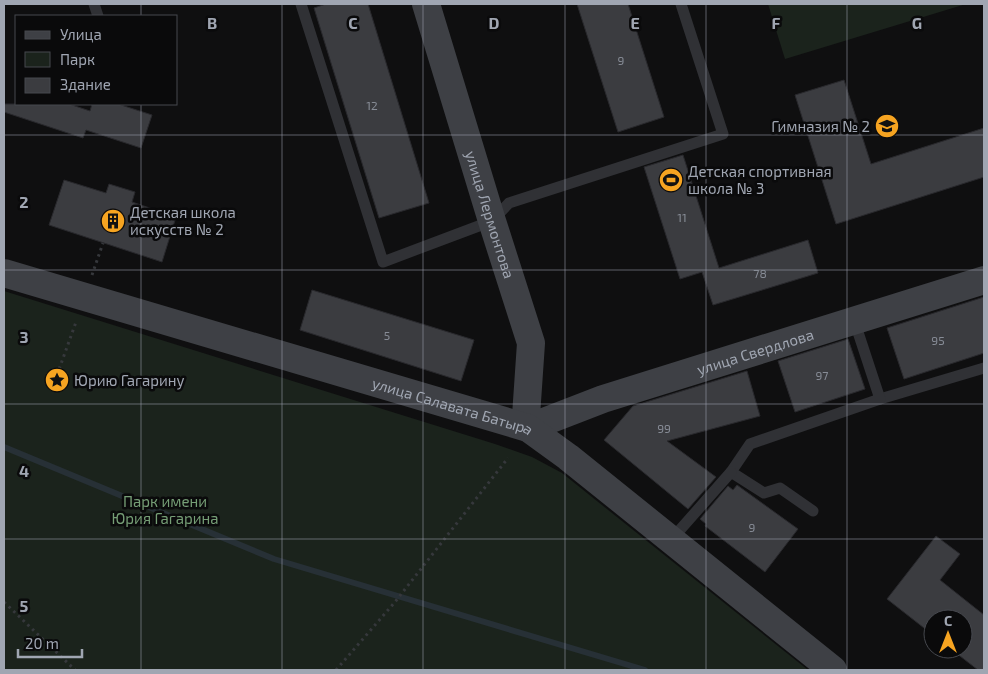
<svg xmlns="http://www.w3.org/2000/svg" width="988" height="674" font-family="'Exo 2',sans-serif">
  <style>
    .green { fill: #1b231c }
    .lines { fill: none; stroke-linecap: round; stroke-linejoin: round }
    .stream { stroke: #273036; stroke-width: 6 }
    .building { fill: #3b3c40; stroke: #29292d }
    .path { stroke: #36383c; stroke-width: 3; stroke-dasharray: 2.5 4; stroke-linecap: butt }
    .lane { stroke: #303135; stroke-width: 11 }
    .secondary { stroke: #3e4045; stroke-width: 28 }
    .grid { fill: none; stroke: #a0a6b2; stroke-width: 1; stroke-opacity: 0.55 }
    .labels { text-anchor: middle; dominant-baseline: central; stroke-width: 5; stroke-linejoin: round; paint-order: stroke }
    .number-label { font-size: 12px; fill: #878c96 }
    .poi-label { font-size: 15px; fill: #a0a6b2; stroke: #0a0a0b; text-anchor: start }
    .street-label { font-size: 15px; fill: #a0a6b2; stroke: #0a0a0b }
    .park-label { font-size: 15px; fill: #769e76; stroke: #0a0a0b }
    .grid-label { font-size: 16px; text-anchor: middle; font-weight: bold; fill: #a0a6b2; stroke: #0a0a0b; stroke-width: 5; stroke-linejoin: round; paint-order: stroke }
  </style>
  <rect width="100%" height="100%" fill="#0f0f10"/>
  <!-- green -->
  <g class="green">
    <path d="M768,4H966L785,59Z"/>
    <path d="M4,291L495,444L532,457L562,473L808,670H4Z"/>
  </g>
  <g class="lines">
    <!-- stream -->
    <path class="stream" d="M4,447L274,559L645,670"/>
  </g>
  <!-- building -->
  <g class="building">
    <path d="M326,4H368L429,203L379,218L314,8Z"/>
    <path d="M577,4H628L664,117L618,132Z"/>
    <path d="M844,80L871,164L984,128V177L836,224L795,95Z"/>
    <path d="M4,104H69L90,111L92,104H118L152,115L141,148L86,130L83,138L4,112Z"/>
    <path d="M683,155L719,268L808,240L818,273L713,305L702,272L680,279L644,167Z"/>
    <path d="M64,180L106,193L109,184L135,192L132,202L176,217L162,262L49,225Z"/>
    <path d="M312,290L474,340L461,381L300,330Z"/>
    <path d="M984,297V353L904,379L887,328Z"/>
    <path d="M848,339L865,389L795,412L778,361Z"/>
    <path d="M747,371L760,416L667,441L716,477L688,509L604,440L633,406Z"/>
    <path d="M737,485L798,529L765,572L705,526L706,524L700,519L728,486L733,490Z"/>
    <path d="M936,536L960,554L940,580L984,615V670H978L951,649H963V619H933V635L887,599Z"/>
  </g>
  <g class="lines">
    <!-- path -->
    <g class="path">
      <path d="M92,275L103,243"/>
      <path d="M57,375L76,322"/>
      <path d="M4,602L75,670"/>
      <path d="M336,670L395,602L508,458"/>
    </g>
    <!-- lane -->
    <g class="lane">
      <path d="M94,4L98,16"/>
      <path d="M301,4L383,262L492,221L509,203L723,134L681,4"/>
      <path d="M880,399L984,368"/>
      <path d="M813,511L780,488L764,493L731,472L750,444L880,399L854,320"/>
      <path d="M671,540L731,472"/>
    </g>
    <!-- secondary -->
    <g class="secondary">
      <path id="s1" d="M426,4L492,221L531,343L526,416L528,428L603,399L984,280"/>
      <path id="s2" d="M4,273L528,428L568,457L833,670"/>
    </g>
  </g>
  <!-- grid -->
  <path class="grid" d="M141,4V16M282,4V670M423,4V670M565,4V670M706,4V670M847,4V670M141,104V670M4,135H984M4,270H984M4,404H984M4,539H984"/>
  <!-- icons -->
  <defs>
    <g id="school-disc" transform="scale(1.25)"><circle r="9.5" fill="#f6a421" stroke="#0a0a0b"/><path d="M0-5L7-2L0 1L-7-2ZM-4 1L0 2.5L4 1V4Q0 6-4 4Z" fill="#111"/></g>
    <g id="stadium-disc" transform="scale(1.25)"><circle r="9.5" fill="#f6a421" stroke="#0a0a0b"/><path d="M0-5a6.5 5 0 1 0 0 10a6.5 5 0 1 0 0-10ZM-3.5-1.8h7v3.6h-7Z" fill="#111"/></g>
    <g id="building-disc" transform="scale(1.25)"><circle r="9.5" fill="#f6a421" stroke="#0a0a0b"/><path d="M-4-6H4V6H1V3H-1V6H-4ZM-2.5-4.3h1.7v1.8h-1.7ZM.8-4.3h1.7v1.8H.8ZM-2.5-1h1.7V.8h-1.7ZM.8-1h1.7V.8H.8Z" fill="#111"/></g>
    <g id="sight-disc" transform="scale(1.25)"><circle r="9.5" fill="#f6a421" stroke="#0a0a0b"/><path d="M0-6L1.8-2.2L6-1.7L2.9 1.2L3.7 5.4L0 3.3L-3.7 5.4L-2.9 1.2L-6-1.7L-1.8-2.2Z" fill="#111"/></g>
  </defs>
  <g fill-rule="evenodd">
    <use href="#school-disc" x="887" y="126"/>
    <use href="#stadium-disc" x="671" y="180"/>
    <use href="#building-disc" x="113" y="221"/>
    <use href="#sight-disc" x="57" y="380"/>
  </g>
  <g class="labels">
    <!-- number labels -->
    <g class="number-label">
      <text x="621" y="60">9</text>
      <text x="372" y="105">12</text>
      <text x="682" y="217">11</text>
      <text x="760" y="273">78</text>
      <text x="387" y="335">5</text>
      <text x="938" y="340">95</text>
      <text x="822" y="375">97</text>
      <text x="664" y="428">99</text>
      <text x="752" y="527">9</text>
    </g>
    <!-- poi labels -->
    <g class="poi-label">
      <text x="870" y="126" text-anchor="end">Гимназия № 2</text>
      <text x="688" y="171">Детская спортивная<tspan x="688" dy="17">школа № 3</tspan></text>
      <text x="130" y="212">Детская школа<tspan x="130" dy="17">искусств № 2</tspan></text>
      <text x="74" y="380">Юрию Гагарину</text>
    </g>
    <!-- street labels -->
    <g class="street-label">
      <text stroke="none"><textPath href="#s1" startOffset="220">улица Лермонтова</textPath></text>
      <text stroke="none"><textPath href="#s1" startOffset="680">улица Свердлова</textPath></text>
      <text stroke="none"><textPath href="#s2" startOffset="468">улица Салавата Батыра</textPath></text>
    </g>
    <!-- park labels -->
    <g class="park-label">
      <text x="165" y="501">Парк имени<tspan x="165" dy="17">Юрия Гагарина</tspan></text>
    </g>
  </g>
  <g class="grid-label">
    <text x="212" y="29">B</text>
    <text x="353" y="29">C</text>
    <text x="494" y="29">D</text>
    <text x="635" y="29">E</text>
    <text x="776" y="29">F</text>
    <text x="917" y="29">G</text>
    <text x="24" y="208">2</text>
    <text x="24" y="343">3</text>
    <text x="24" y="477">4</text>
    <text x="24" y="612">5</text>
  </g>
  <!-- border -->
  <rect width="988" height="674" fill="none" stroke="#a0a6b2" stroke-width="10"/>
  <!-- legend -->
  <rect x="15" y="15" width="162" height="90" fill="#0a0a0b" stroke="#46484e"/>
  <rect x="25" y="31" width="25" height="8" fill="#3e4045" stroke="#46484e"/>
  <text x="60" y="40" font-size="15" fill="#a0a6b2">Улица</text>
  <rect x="25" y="52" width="25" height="15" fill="#1b231c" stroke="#46484e"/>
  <text x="60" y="65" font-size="15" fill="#a0a6b2">Парк</text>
  <rect x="25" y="78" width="25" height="15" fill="#3b3c40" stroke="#46484e"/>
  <text x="60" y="90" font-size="15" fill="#a0a6b2">Здание</text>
  <!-- north arrow -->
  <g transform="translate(948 634)"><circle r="24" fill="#0a0a0b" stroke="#46484e"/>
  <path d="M0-4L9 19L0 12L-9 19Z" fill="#f6a421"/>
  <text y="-8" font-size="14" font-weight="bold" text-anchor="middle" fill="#a0a6b2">С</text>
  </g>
  <!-- scale -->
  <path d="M18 649v8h64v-8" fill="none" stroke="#a0a6b2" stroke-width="2.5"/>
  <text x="25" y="649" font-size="15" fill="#a0a6b2" stroke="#0a0a0b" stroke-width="4" paint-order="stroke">20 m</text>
</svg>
